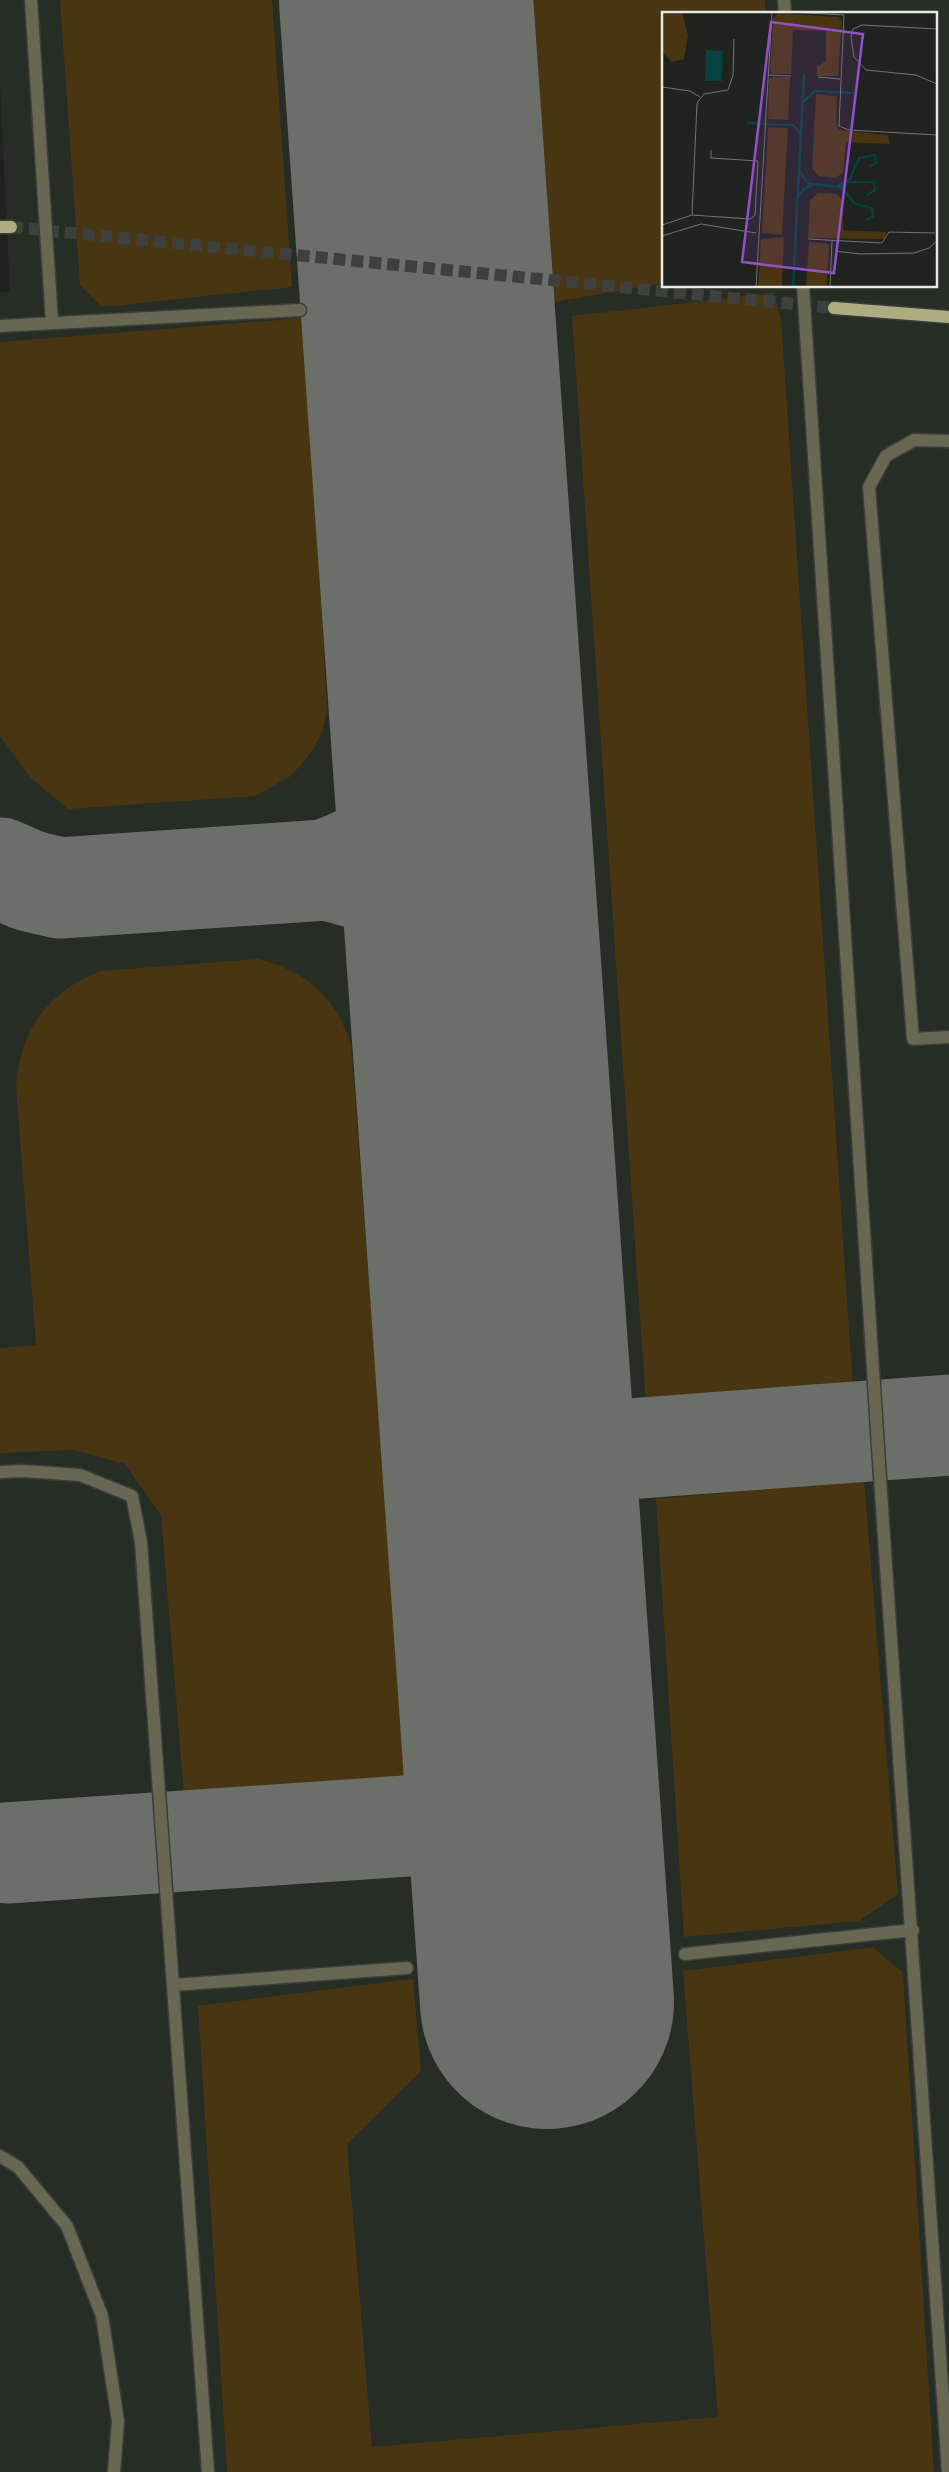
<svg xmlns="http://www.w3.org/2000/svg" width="949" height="2472" font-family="'Golos Text',sans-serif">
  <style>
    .built { fill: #262d24; fill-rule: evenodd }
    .green { fill: #493511 }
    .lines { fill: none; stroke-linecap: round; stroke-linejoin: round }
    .taxiway { stroke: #6c6e6a; stroke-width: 101 }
    .runway { stroke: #6c6e6a; stroke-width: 254 }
    .major-tunnel { stroke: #3d403c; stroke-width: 12; stroke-dasharray: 12 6; stroke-linecap: butt }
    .minor-casing { stroke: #3b3e3a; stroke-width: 15 }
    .major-casing { stroke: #3b3e3a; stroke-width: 15 }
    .minor { stroke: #676752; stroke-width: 12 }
    .major { stroke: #adad82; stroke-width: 12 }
    .inset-river { fill: none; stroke: #074241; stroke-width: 2.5 }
    .inset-road { fill: none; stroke: #6f726e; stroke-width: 1 }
    .view { fill: #9152c7; fill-opacity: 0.15; stroke: #9152c7; stroke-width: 2.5 }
    .inset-edge { fill: none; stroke: #e7e9e6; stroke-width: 2.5 }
  </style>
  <rect width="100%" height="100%" fill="#1f221e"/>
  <!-- built -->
  <path class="built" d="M0,0H949V2472H0V292L10,291L0,87ZM663,14H935V286H663Z"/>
  <!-- green -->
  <g class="green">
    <path d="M60,0H272L292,287L102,307L80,285Z"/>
    <path d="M527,0H765L766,14H663V283L549,303Z"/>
    <path d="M773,293L781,318L854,1403L647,1420L572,316Z"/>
    <path d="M305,318L327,710L323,730L314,748L302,764L289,777L255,796L68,809L30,777L0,736V342Z"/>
    <path d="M258,959C308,972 334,995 351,1044L407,1793L185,1807L161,1515L125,1464L74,1450L0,1453V1348L36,1345L16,1087C20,1029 47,993 100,971Z"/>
    <path d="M864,1480L898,1894L859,1921L684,1937L656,1499Z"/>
    <path d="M873,1947L903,1973L934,2472H227L198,2006L413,1979L421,2071L347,2144L372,2447L718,2417L683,1971Z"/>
  </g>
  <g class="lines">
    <!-- taxiway -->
    <g class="taxiway">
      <path d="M0,868L30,881L60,888L325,870C402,885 447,919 476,993"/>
      <path d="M325,870C402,844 439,802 457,723"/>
      <path d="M502,1368C524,1415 552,1438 601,1451L949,1425"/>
      <path d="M515,1538C532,1492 555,1469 601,1451"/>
      <path d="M7,1853L421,1825C476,1790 493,1759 526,1705"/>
    </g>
    <!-- runway -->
    <path class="runway" d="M406,0L547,2002"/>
    <!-- major-tunnel -->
    <path class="major-tunnel" d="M11,227L834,308"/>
    <!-- minor casing -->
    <g class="minor-casing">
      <g id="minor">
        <path d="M31,0L52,322"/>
        <path d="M784,0L785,14"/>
        <path d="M803,286L880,1478L948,2472"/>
        <path d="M0,326L300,310"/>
        <path d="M949,441L914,440L886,456L869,487L913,1039L949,1037"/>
        <path d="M0,1472L24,1471L80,1475L132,1496L141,1542L208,2472"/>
        <path d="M685,1954L913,1930"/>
        <path d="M173,1985L407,1968"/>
        <path d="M0,2156L18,2167L67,2226L102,2316L118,2421L114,2472"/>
      </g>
    </g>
    <!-- major casing -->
    <g class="major-casing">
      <g id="major">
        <path d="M0,227H11"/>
        <path d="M834,308L949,317"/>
      </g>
    </g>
    <!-- minor -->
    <use href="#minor" class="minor"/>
    <!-- major -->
    <use href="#major" class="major"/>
  </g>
  <!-- overview -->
  <g transform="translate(662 12)">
    <rect width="275" height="275" fill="#1f221e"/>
    <path d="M0,0H20L26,23L22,47L10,50L0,40ZM116,1L176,5L180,9L176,64H155V55L164,49V19L131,18L129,62H110L108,59L111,6ZM111,65H128L126,108L106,107L107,67ZM154,82L175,84L174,112L177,118L226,123L228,132L184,130L181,161L173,166L156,164L150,156ZM106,115L126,116L120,223L100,221ZM156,181L175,182L178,185L181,193V218L224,220L223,227L146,226L148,188ZM122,225L120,275H96L99,227ZM147,230L167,232L165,275H144Z" fill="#493511"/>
    <path d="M44,38L61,39L60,69H43Z" fill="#074241"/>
    <path class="inset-river" d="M141,90L153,79L193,81M85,111L131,113L139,122M137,159L147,172L179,175L193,192L210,196L211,204L204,208M185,170H212L213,178L205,183M176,174L188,167L197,146L213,143L214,151L207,155M136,185L142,177L150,173M131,275L142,61"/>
    <path class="inset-road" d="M127,0L182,3L177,114L187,118L275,123M275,17L200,13L191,17L189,25L192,45L204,58L254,63L275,72M106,63L129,64M156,65L178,67M0,75L28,79L38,85M30,203L35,91L42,82L66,78L71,63L72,27M0,213L30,203L88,207L93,203L96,149L49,146V138M0,224L39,212L94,221M146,227L220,231L227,220L273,221M173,239L198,242L252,241L267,236L275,229M94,275L110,0M168,275L170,229"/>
    <path class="view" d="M109,10L201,22L172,261L80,250Z"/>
    <rect width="275" height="275" class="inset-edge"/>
  </g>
</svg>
